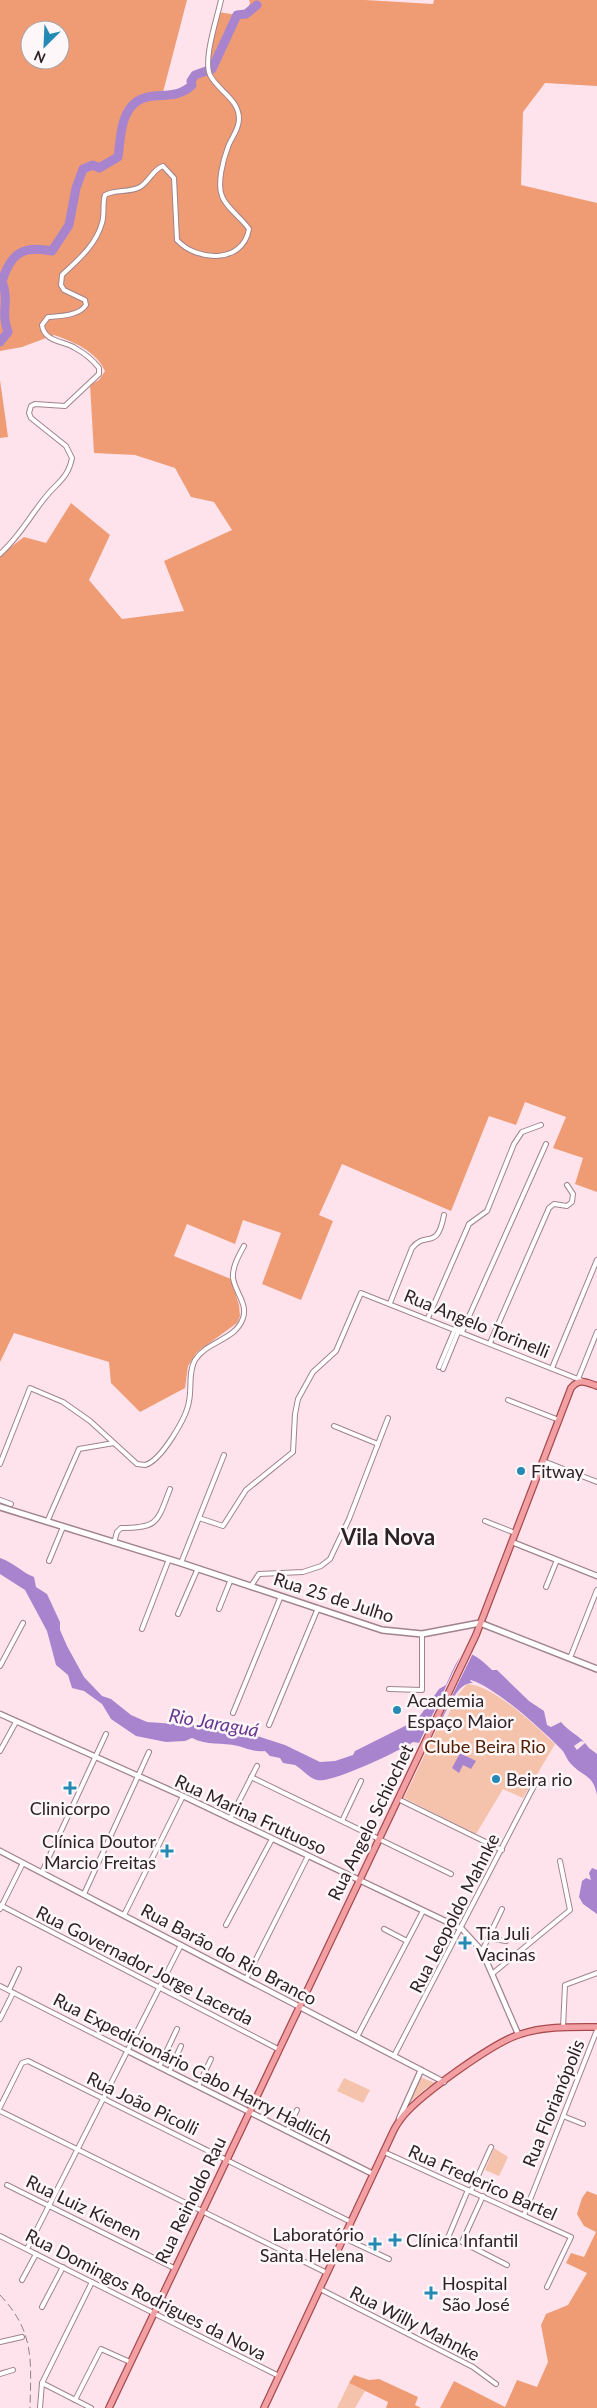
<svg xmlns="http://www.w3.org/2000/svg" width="597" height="2408" font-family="Lato,sans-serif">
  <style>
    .green { fill: #f5c2ab }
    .forest { fill: #ef9c74; fill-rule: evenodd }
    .water { fill: #a884ce }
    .pier { fill: #fee3ec }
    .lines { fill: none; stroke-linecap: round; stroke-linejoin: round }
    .river { stroke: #a884ce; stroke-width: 9 }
    .minor-casing { stroke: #a0838d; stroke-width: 6 }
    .tertiary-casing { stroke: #a0838d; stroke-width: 7 }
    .secondary-casing { stroke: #a0838d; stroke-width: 8 }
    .primary-casing { stroke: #a84b4f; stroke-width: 8 }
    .minor { stroke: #fff; stroke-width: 4 }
    .tertiary { stroke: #fff; stroke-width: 4.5 }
    .secondary { stroke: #fff; stroke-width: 5 }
    .primary { stroke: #f2a0a3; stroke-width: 5.5 }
    .rail { stroke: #948188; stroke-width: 1; stroke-dasharray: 8 4; stroke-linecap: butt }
    .poi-dot { fill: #248ab3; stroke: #fdf7f9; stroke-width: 2 }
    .labels { text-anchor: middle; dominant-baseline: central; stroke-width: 5; stroke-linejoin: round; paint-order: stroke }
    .street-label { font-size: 18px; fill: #2e2226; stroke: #fdf7f9 }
    .poi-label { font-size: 18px; fill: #2e2226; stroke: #fdf7f9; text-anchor: start }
    .park-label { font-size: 18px; fill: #4f1c00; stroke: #fdf7f9 }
    .water-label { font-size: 19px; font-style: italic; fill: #683891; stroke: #fdf7f9 }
    .district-label { font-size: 22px; font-weight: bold; fill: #2e2226; stroke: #fdf7f9 }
  </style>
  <rect width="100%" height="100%" fill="#fee3ec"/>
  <!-- green -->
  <g class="green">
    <path d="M467,1684C495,1686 534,1725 555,1744L523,1798L503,1789L476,1834L404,1798L439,1725L444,1724L457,1696Z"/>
    <path d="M420,2077L435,2083L425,2089L409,2103Z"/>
    <path d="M344,2078L370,2090L363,2103L337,2091Z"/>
    <path d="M494,2148L508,2157L499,2176L485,2170Z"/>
    <path d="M349,2383L365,2391L355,2408H337Z"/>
  </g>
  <!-- forest -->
  <g class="forest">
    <path d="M0,0H187L162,96C172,95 185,93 192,85L191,81L195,75L206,71L218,12L237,15L246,14L250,3L249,0H365L433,4L434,0H597V86L545,83L523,112L521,185L597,203V1192L575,1184L583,1158L553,1148L566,1117L525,1102L516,1125L489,1116L451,1211L342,1164L319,1215L333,1221L301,1300L262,1284L281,1233L243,1220L235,1244L187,1224L174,1256L231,1279L239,1305L240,1316L237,1323L197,1352L188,1366L185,1388L140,1412L111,1383L109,1362L14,1333L0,1362V555L24,537L46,543L71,503L110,535L89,580L122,619L184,611L164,561L232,530L214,502L191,497L175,468L135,455L94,453L90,385L99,380L105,371C96,351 74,342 54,335L22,347L0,351ZM30,30H60V60H30Z"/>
    <path d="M0,380L8,437L0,438Z"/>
    <path d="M587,2191L597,2195V2408H440L454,2381L505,2407L517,2380L537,2387L548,2362L541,2325L546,2314L568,2305L587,2273L566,2263L571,2253L584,2257L596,2232L584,2226L577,2214L582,2198Z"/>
    <path d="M354,2375L369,2380L379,2379L418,2397L415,2405L421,2408H386L388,2402L349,2383Z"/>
  </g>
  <!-- water -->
  <g class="water">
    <path d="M0,1558C15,1563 21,1572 34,1577L36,1587L47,1594L60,1622V1630L67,1646L84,1677L102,1696L111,1699L131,1715L147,1722L221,1727L251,1734L285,1745L320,1762L335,1761L353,1755L355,1751L417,1720L439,1689L446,1685C461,1653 462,1641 492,1670H497L529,1701L544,1711L547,1725L551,1727L561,1722C567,1730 578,1735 584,1742L581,1741L574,1746L577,1750L585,1743L589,1748L597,1754V1795C593,1774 583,1777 571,1764C566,1759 565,1752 560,1748C540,1728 496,1688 471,1680L470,1681L473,1683C455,1681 445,1719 435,1730C431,1735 425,1739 420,1743L413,1742C399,1751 331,1784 317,1780C309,1778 302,1769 295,1765C291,1764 287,1764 283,1763L280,1758L270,1756L265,1751C254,1752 249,1749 238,1746C222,1742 207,1746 192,1738L185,1741L166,1742L136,1736L111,1719L102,1704L84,1691L72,1688L68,1675L56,1665L47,1631L25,1590L0,1574Z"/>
    <path d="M460,1753L476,1761L471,1769L463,1765L459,1773L452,1768Z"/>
    <path d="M592,1868L597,1870V1914L583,1904L579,1897L582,1881L586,1878L591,1880L589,1873Z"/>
  </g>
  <!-- pier -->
  <path class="pier" d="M466,1650L474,1651L432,1737L425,1744L418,1745L462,1653Z"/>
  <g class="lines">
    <!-- river -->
    <path class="river" d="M0,342L8,332C0,311 10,302 2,281C11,253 23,245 52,251L69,225L76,188L83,169L93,165L99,168L118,157C120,144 120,127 126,115C141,83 171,106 192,85L191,81L195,75L212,69L237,15L246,14L257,5"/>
    <!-- minor casing -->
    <g class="minor-casing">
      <g id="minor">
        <path d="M0,554C20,536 28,519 44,499C56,483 68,479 72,458L66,446L31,418L29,413L31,406L35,404L65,406L99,374V368C93,360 84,353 75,348C64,341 44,342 42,325L48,317C60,316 79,316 86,305L85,300L64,290L61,285L62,275C78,260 96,245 102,223C105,213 102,204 105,195C115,189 129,193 140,187C149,182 153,169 163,166L174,178L177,240C197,262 243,264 249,229C242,218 226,208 222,196C217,184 223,160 228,147C231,138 239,130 239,119C239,99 218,91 210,75C203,59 217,19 221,0"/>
        <path d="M390,1303L412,1248C426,1230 437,1252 444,1215"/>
        <path d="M428,1318L469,1224L487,1211L514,1144L522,1132L541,1125"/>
        <path d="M462,1332L546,1144"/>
        <path d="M490,1343L549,1208L554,1204L567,1206L572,1202L573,1194L567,1185"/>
        <path d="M439,1367L455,1329"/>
        <path d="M552,1368L597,1260"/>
        <path d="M443,1369L459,1330"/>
        <path d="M578,1379L597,1332"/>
        <path d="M508,1400L559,1420"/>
        <path d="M334,1426L378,1444"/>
        <path d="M543,1461L597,1482"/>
        <path d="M0,1464L30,1388L63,1402L90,1421L137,1464L145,1465C161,1461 187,1417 189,1401C192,1388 188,1372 195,1360C207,1341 236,1340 243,1318C248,1304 235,1292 233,1278C232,1267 239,1255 244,1246"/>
        <path d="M0,1500L11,1504"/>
        <path d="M199,1518L223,1526L246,1490L293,1452L295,1414L298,1399L313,1372L336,1351L361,1293L583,1381"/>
        <path d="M485,1521L515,1533"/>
        <path d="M47,1522L79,1449L114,1443"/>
        <path d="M114,1543L117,1532L121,1528C159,1528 157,1522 170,1489"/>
        <path d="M49,1561L63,1527"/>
        <path d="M181,1563L224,1455"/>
        <path d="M251,1586L259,1574L303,1572L321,1566L330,1559L349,1519L388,1418"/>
        <path d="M546,1587L557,1560"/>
        <path d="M219,1609L231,1579"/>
        <path d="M178,1614L198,1568"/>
        <path d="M142,1629L169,1559"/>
        <path d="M570,1658L597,1590"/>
        <path d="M0,1666L23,1623"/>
        <path d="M389,1689L422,1690V1634"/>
        <path d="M233,1713L281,1596"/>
        <path d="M269,1725L318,1608"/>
        <path d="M0,1751L16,1722"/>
        <path d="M251,1777L451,1874"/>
        <path d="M398,1799L502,1850"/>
        <path d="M230,1819L257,1766"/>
        <path d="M342,1821L361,1781"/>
        <path d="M42,1872L106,1734"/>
        <path d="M84,1894L149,1752"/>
        <path d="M0,1905L278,2049"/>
        <path d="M0,1909L23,1863"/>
        <path d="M124,1915L183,1796"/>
        <path d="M226,1925L272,1839"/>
        <path d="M384,1929L407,1941"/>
        <path d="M488,1938L506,1941"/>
        <path d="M482,1951L502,1909"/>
        <path d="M492,1974L570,1910L560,1861"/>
        <path d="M246,1979L308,1856"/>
        <path d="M0,1986L128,2051"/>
        <path d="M9,1990L19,1969"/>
        <path d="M0,2019L13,1993"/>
        <path d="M563,2028L565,1985L597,1973"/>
        <path d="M357,2037L423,1911"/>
        <path d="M394,2056L536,1782"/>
        <path d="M159,2067L177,2029"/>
        <path d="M169,2072L181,2046"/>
        <path d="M198,2086L211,2059"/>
        <path d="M0,2107L22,2063L28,2061L351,2222"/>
        <path d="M0,2111L327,2273"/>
        <path d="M563,2116L583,2124"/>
        <path d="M287,2131L297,2110"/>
        <path d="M384,2152L571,2237L547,2287"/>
        <path d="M7,2185L174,2268"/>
        <path d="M471,2191L491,2147"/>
        <path d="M483,2196L462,2242L507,2265"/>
        <path d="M524,2215L597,2030"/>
        <path d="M0,2236L279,2376"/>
        <path d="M344,2238L389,2259"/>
        <path d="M447,2240L468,2190"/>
        <path d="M27,2249L181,1945"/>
        <path d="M22,2280L36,2254"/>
        <path d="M320,2289L473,2367L496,2384"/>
        <path d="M42,2307L63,2267"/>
        <path d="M0,2342L22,2337"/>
        <path d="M0,2374L13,2370"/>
        <path d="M42,2383L91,2408"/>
        <path d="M75,2400L101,2349L130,2362"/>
        <path d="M40,2408L42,2383L92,2282"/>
      </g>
    </g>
    <!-- tertiary casing -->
    <g class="tertiary-casing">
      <g id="tertiary">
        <path d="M512,1542L597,1576"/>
        <path d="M0,1714L183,1796L462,1929L482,1951L518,2034"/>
        <path d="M0,1851L444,2082"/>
        <path d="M128,2051L373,2174"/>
        <path d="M399,2119L421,2070"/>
      </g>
    </g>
    <!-- secondary casing -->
    <g class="secondary-casing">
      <path id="secondary" d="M0,1507L181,1563L382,1630L422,1634L480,1623L597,1669"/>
    </g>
    <!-- primary casing -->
    <g class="primary-casing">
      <g id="primary">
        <path d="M109,2408L476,1635L571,1388C579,1378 586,1382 597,1386"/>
        <path d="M264,2408L392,2134C395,2127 399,2121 404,2115C422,2094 495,2041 521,2034C545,2026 572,2027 597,2027"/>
      </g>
    </g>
    <!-- minor -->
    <use href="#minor" class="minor"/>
    <!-- tertiary -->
    <use href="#tertiary" class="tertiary"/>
    <!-- secondary -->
    <use href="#secondary" class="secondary"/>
    <!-- primary -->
    <use href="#primary" class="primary"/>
    <!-- rail -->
    <path class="rail" d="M0,2295C35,2332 31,2361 30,2408"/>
  </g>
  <!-- markers -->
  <g class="poi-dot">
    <circle cx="521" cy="1471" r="5"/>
    <circle cx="397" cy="1710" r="5"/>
    <circle cx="496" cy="1779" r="5"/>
    <path d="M67.5 1780.5h5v5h5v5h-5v5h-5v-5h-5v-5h5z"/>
    <path d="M164.5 1843.5h5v5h5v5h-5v5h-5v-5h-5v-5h5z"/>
    <path d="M462.5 1935.5h5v5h5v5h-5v5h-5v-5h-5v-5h5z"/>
    <path d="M392.5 2232.5h5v5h5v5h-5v5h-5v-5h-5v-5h5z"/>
    <path d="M372.5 2236.5h5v5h5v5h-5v5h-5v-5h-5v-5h5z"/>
    <path d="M428.5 2285.5h5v5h5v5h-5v5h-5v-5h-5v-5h5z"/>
  </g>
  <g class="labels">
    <!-- street labels -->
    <g class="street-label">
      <text transform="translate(477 1323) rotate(22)">Rua Angelo Torinelli</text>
      <text transform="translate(334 1597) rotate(18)">Rua 25 de Julho</text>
      <text transform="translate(251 1814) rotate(25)">Rua Marina Frutuoso</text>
      <text transform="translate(370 1822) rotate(-64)">Rua Angelo Schiochet</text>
      <text transform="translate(454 1913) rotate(-63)">Rua Leopoldo Mahnke</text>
      <text transform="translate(229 1954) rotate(28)">Rua Barão do Rio Branco</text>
      <text transform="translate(145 1965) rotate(27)">Rua Governador Jorge Lacerda</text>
      <text transform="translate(193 2068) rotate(27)">Rua Expedicionário Cabo Harry Hadlich</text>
      <text transform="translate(143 2103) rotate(26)">Rua João Picolli</text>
      <text transform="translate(553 2103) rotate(-68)">Rua Florianópolis</text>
      <text transform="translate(483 2182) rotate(24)">Rua Frederico Bartel</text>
      <text transform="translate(190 2200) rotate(-64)">Rua Reinoldo Rau</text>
      <text transform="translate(84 2207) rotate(26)">Rua Luiz Kienen</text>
      <text transform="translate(146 2294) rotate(27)">Rua Domingos Rodrigues da Nova</text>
      <text transform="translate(415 2323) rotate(27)">Rua Willy Mahnke</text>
    </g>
    <!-- poi labels -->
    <g class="poi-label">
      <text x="531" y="1471">Fitway</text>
      <text x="407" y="1700">Academia<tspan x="407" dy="21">Espaço Maior</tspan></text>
      <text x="506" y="1779">Beira rio</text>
      <text x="70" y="1808" text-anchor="middle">Clinicorpo</text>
      <text x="156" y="1841" text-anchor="end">Clínica Doutor<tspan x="156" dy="21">Marcio Freitas</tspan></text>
      <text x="476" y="1933">Tia Juli<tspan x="476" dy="21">Vacinas</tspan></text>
      <text x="364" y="2234" text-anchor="end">Laboratório<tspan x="364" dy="21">Santa Helena</tspan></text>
      <text x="406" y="2240">Clínica Infantil</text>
      <text x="442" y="2283">Hospital<tspan x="442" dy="21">São José</tspan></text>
    </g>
    <!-- park labels -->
    <g class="park-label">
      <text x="485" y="1746">Clube Beira Rio</text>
    </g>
    <!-- water labels -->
    <g class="water-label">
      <text transform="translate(214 1722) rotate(10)">Rio Jaraguá</text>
    </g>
    <!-- district labels -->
    <g class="district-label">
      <text x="388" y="1536">Vila Nova</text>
    </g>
  </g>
  <!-- north arrow -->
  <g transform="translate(45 45) rotate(204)"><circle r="24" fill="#fdf7f9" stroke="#aaa2a5"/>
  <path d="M0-4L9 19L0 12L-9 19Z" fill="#248ab3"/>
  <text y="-8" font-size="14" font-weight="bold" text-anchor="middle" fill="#2e2226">N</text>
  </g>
</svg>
